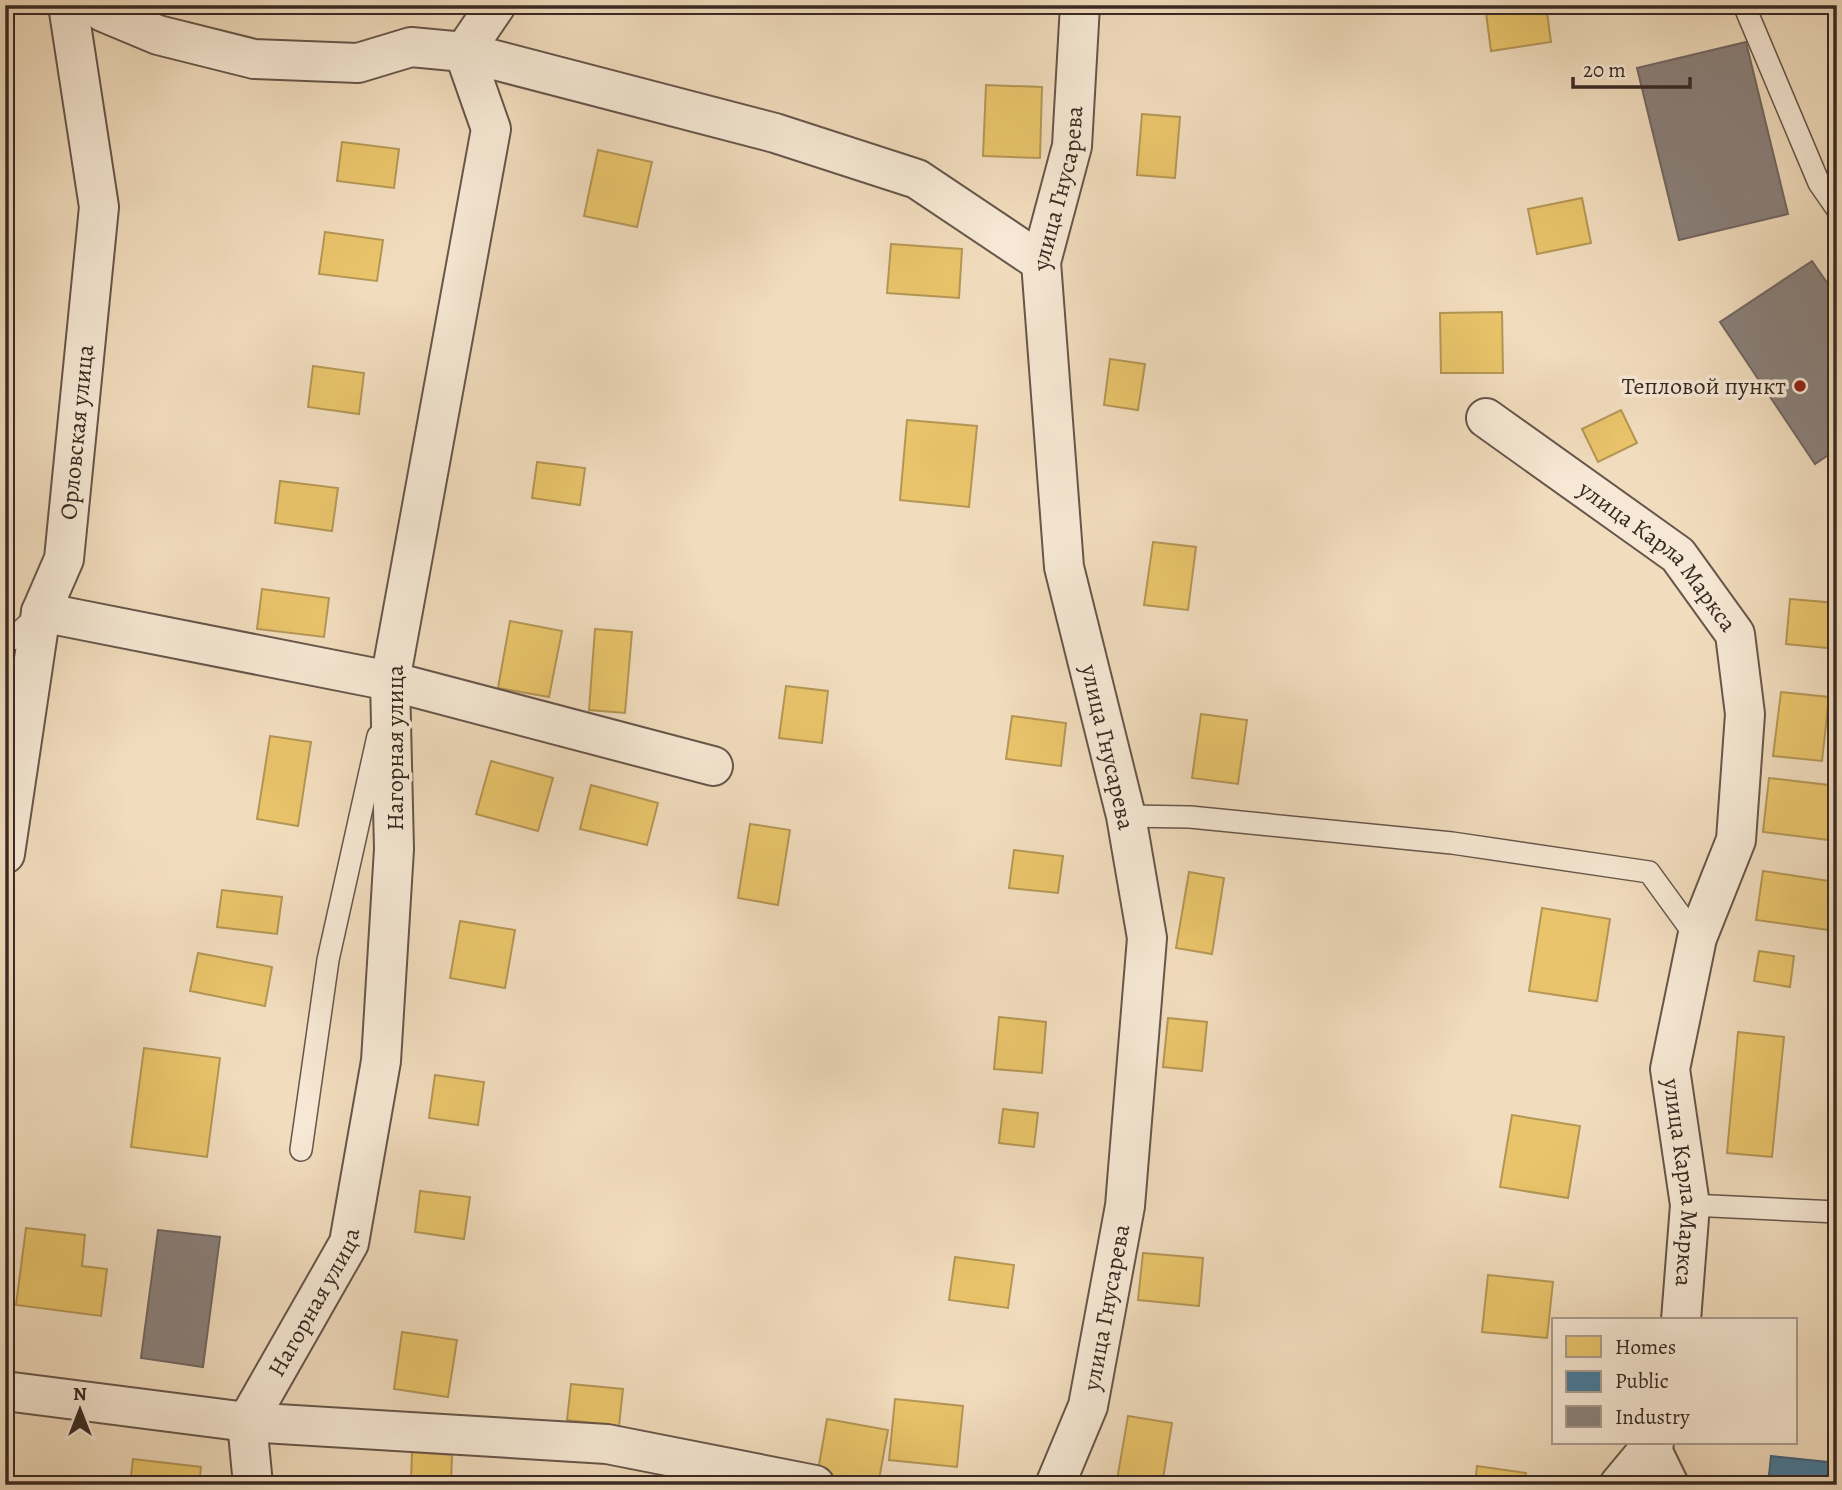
<svg xmlns="http://www.w3.org/2000/svg" width="1842" height="1490" font-family="Alegreya,serif">
  <style>
    .homes { fill: #e9c46a; stroke: #b49655; stroke-width: 2 }
    .public { fill: #457b9d; stroke: #416379; stroke-width: 2 }
    .industry { fill: #8a817c; stroke: #726762; stroke-width: 2 }
    .lines { fill: none; stroke-linecap: round; stroke-linejoin: round }
    .service-casing { stroke: #67564a; stroke-width: 24 }
    .minor-casing { stroke: #67564a; stroke-width: 42 }
    .service { stroke: #f6e8d4; stroke-width: 21 }
    .minor { stroke: #f6e8d4; stroke-width: 38 }
    .poi-dot { fill: #8f2418; stroke: #f6e8d4; stroke-width: 2.5 }
    .labels { text-anchor: middle; dominant-baseline: central; stroke-width: 7; stroke-linejoin: round; paint-order: stroke }
    .street-label { font-size: 24px; fill: #392a24; stroke: #f6e8d4 }
    .poi-label { font-size: 24px; fill: #392a24; stroke: #f6e8d4; text-anchor: end }
  </style>
  <rect width="100%" height="100%" fill="#f1dcbd"/>
  <filter id="stains"><feTurbulence type="fractalNoise" baseFrequency=".00286" numOctaves="4"/><feColorMatrix values="0 0 0 0 .2 0 0 0 0 .09 0 0 0 0 .02 0 0 0 .5 -.17"/></filter>
  <radialGradient id="worn" r=".72"><stop offset=".6" stop-color="#630" stop-opacity="0"/><stop offset="1" stop-color="#630" stop-opacity=".3"/></radialGradient>
  <!-- homes -->
  <g class="homes">
    <path d="M1485,5H1546L1551,42L1491,51Z"/>
    <path d="M986,85L1042,87L1040,158L983,156Z"/>
    <path d="M1142,114L1180,117L1175,178L1137,175Z"/>
    <path d="M342,142L399,149L394,188L337,181Z"/>
    <path d="M598,150L652,162L637,227L584,216Z"/>
    <path d="M1582,198L1591,243L1537,254L1528,209Z"/>
    <path d="M325,232L383,240L377,281L319,274Z"/>
    <path d="M891,244L962,249L959,298L887,293Z"/>
    <path d="M1502,312L1503,373H1441L1440,313Z"/>
    <path d="M1110,359L1145,364L1138,410L1104,405Z"/>
    <path d="M313,366L364,373L359,414L308,407Z"/>
    <path d="M1621,410L1637,443L1598,462L1582,429Z"/>
    <path d="M907,420L977,426L969,507L900,500Z"/>
    <path d="M537,462L585,468L580,505L532,498Z"/>
    <path d="M280,481L338,488L332,531L275,523Z"/>
    <path d="M1153,542L1196,547L1188,610L1144,605Z"/>
    <path d="M262,589L329,598L324,637L257,629Z"/>
    <path d="M1790,599L1837,603V649L1786,644Z"/>
    <path d="M510,621L562,631L549,697L498,688Z"/>
    <path d="M595,629L632,632L625,713L589,710Z"/>
    <path d="M786,686L828,691L822,743L779,738Z"/>
    <path d="M1781,692L1829,697L1822,761L1773,756Z"/>
    <path d="M1201,714L1247,720L1238,784L1192,778Z"/>
    <path d="M1012,716L1066,723L1061,766L1006,759Z"/>
    <path d="M270,736L311,742L298,826L257,819Z"/>
    <path d="M491,761L553,778L538,831L476,814Z"/>
    <path d="M1769,778L1837,786V841L1763,832Z"/>
    <path d="M591,785L658,803L647,845L580,829Z"/>
    <path d="M750,824L790,830L778,905L738,898Z"/>
    <path d="M1014,850L1063,856L1058,893L1009,888Z"/>
    <path d="M1763,871L1836,882L1829,930L1756,920Z"/>
    <path d="M1189,872L1224,878L1212,954L1176,948Z"/>
    <path d="M222,890L282,897L277,934L217,927Z"/>
    <path d="M1542,908L1610,919L1597,1001L1529,991Z"/>
    <path d="M460,921L515,930L505,988L450,978Z"/>
    <path d="M1759,951L1794,956L1790,987L1754,981Z"/>
    <path d="M198,953L272,967L265,1006L190,991Z"/>
    <path d="M999,1017L1046,1022L1042,1073L994,1069Z"/>
    <path d="M1168,1018L1207,1022L1202,1071L1163,1067Z"/>
    <path d="M1738,1032L1784,1037L1772,1157L1727,1153Z"/>
    <path d="M144,1048L220,1058L207,1157L131,1147Z"/>
    <path d="M435,1075L484,1082L478,1125L429,1118Z"/>
    <path d="M1837,1079V1154L1830,1153Z"/>
    <path d="M1003,1109L1038,1113L1034,1147L999,1143Z"/>
    <path d="M1512,1115L1580,1126L1568,1198L1500,1187Z"/>
    <path d="M420,1191L470,1197L464,1239L415,1232Z"/>
    <path d="M26,1228L85,1235L82,1266L107,1269L101,1316L16,1305Z"/>
    <path d="M1143,1253L1203,1258L1199,1306L1138,1300Z"/>
    <path d="M955,1257L1014,1265L1008,1308L949,1300Z"/>
    <path d="M1488,1275L1553,1282L1547,1338L1482,1332Z"/>
    <path d="M402,1332L457,1340L448,1397L394,1389Z"/>
    <path d="M571,1384L623,1389L619,1426L567,1420Z"/>
    <path d="M895,1399L963,1406L957,1467L889,1460Z"/>
    <path d="M1128,1416L1172,1423L1162,1485L1117,1480Z"/>
    <path d="M827,1419L888,1430L878,1485H835L816,1482Z"/>
    <path d="M412,1452L452,1455L451,1483L411,1480Z"/>
    <path d="M133,1459L201,1467L199,1485H130Z"/>
    <path d="M1477,1466L1526,1473L1524,1485H1475Z"/>
  </g>
  <!-- public -->
  <path class="public" d="M1771,1456L1837,1463V1485H1768Z"/>
  <!-- industry -->
  <g class="industry">
    <path d="M1746,42L1788,214L1679,240L1637,68Z"/>
    <path d="M1812,261L1837,297V449L1815,464L1720,322Z"/>
    <path d="M158,1230L220,1237L203,1367L141,1358Z"/>
  </g>
  <g class="lines">
    <!-- service casing -->
    <g class="service-casing">
      <g id="service">
        <path d="M1744,5L1819,183L1837,209"/>
        <path d="M5,638L12,639L39,614"/>
        <path d="M1126,816L1190,817L1452,843L1649,872L1697,938"/>
        <path d="M301,1150L328,960L378,736"/>
        <path d="M1690,1205L1837,1212"/>
      </g>
    </g>
    <!-- minor casing -->
    <g class="minor-casing">
      <g id="minor">
        <path d="M95,5L103,12L158,35L254,59L358,63L411,47L464,52L775,133L917,179L1041,262"/>
        <path id="s1" d="M1486,418L1678,555L1735,634L1745,714L1736,840L1697,938L1670,1069L1690,1205L1681,1320"/>
        <path d="M41,612L390,681L713,766"/>
        <path id="s2" d="M5,854L41,612L64,559L99,207L68,5"/>
        <path d="M5,1391L247,1422L607,1444L815,1485"/>
        <path d="M1651,1448L1669,1485"/>
        <path id="s3" d="M253,1485L247,1422L349,1243L381,1061L394,849L390,681L491,129L464,52L496,5"/>
        <path id="s4" d="M1055,1485L1088,1406L1125,1206L1147,938L1126,816L1064,567L1041,262L1072,146L1080,5"/>
        <path d="M1619,1485L1654,1443"/>
      </g>
    </g>
    <!-- service -->
    <use href="#service" class="service"/>
    <!-- minor -->
    <use href="#minor" class="minor"/>
  </g>
  <!-- markers -->
  <circle class="poi-dot" cx="1800" cy="386" r="7"/>
  <g class="labels">
    <!-- street labels -->
    <g class="street-label">
      <text stroke="none"><textPath href="#s4" startOffset="1320">улица Гнусарева</textPath></text>
      <text stroke="none"><textPath href="#s2" startOffset="430">Орловская улица</textPath></text>
      <text stroke="none"><textPath href="#s1" startOffset="222">улица Карла Маркса</textPath></text>
      <text transform="translate(1108 747) rotate(77)">улица Гнусарева</text>
      <text transform="translate(395 748) rotate(-90)">Нагорная улица</text>
      <text stroke="none"><textPath href="#s1" startOffset="894">улица Карла Маркса</textPath></text>
      <text stroke="none"><textPath href="#s3" startOffset="201">Нагорная улица</textPath></text>
      <text stroke="none"><textPath href="#s4" startOffset="186">улица Гнусарева</textPath></text>
    </g>
    <!-- poi labels -->
    <g class="poi-label">
      <text x="1786" y="386">Тепловой пункт</text>
    </g>
  </g>
  <!-- margin -->
  <rect width="1842" height="1490" fill="none" stroke="#f1dcbd" stroke-width="28"/>
  <rect x="7" y="7" width="1828" height="1476" fill="none" stroke="#392a24" stroke-width="3.5"/>
  <rect x="14" y="14" width="1814" height="1462" fill="none" stroke="#392a24" stroke-width="2"/>
  <!-- legend -->
  <rect x="1552" y="1318" width="245" height="126" fill="#f6e8d4" stroke="#aa9c8e" stroke-width="2"/>
  <rect x="1566" y="1336" width="35" height="21" fill="#e9c46a" stroke="#aa9c8e" stroke-width="2"/>
  <text x="1615" y="1354" font-size="21" fill="#392a24">Homes</text>
  <rect x="1566" y="1371" width="35" height="21" fill="#457b9d" stroke="#aa9c8e" stroke-width="2"/>
  <text x="1615" y="1388" font-size="21" fill="#392a24">Public</text>
  <rect x="1566" y="1406" width="35" height="21" fill="#8a817c" stroke="#aa9c8e" stroke-width="2"/>
  <text x="1615" y="1424" font-size="21" fill="#392a24">Industry</text>
  <!-- north arrow -->
  <g transform="translate(80 1410)" stroke="#f6e8d4" stroke-width="5" paint-order="stroke">
  <path d="M0-5L12 26L0 18L-12 26Z" fill="#392a24"/>
  <text y="-10" font-size="19" font-weight="bold" text-anchor="middle" fill="#392a24">N</text>
  </g>
  <!-- scale -->
  <path d="M1573 77v10h117v-10" fill="none" stroke="#392a24" stroke-width="3.5"/>
  <text x="1583" y="77" font-size="21" fill="#392a24" stroke="#f6e8d4" stroke-width="5" paint-order="stroke">20 m</text>
  <rect width="100%" height="100%" filter="url(#stains)"/>
  <rect width="100%" height="100%" fill="url(#worn)"/>
</svg>
